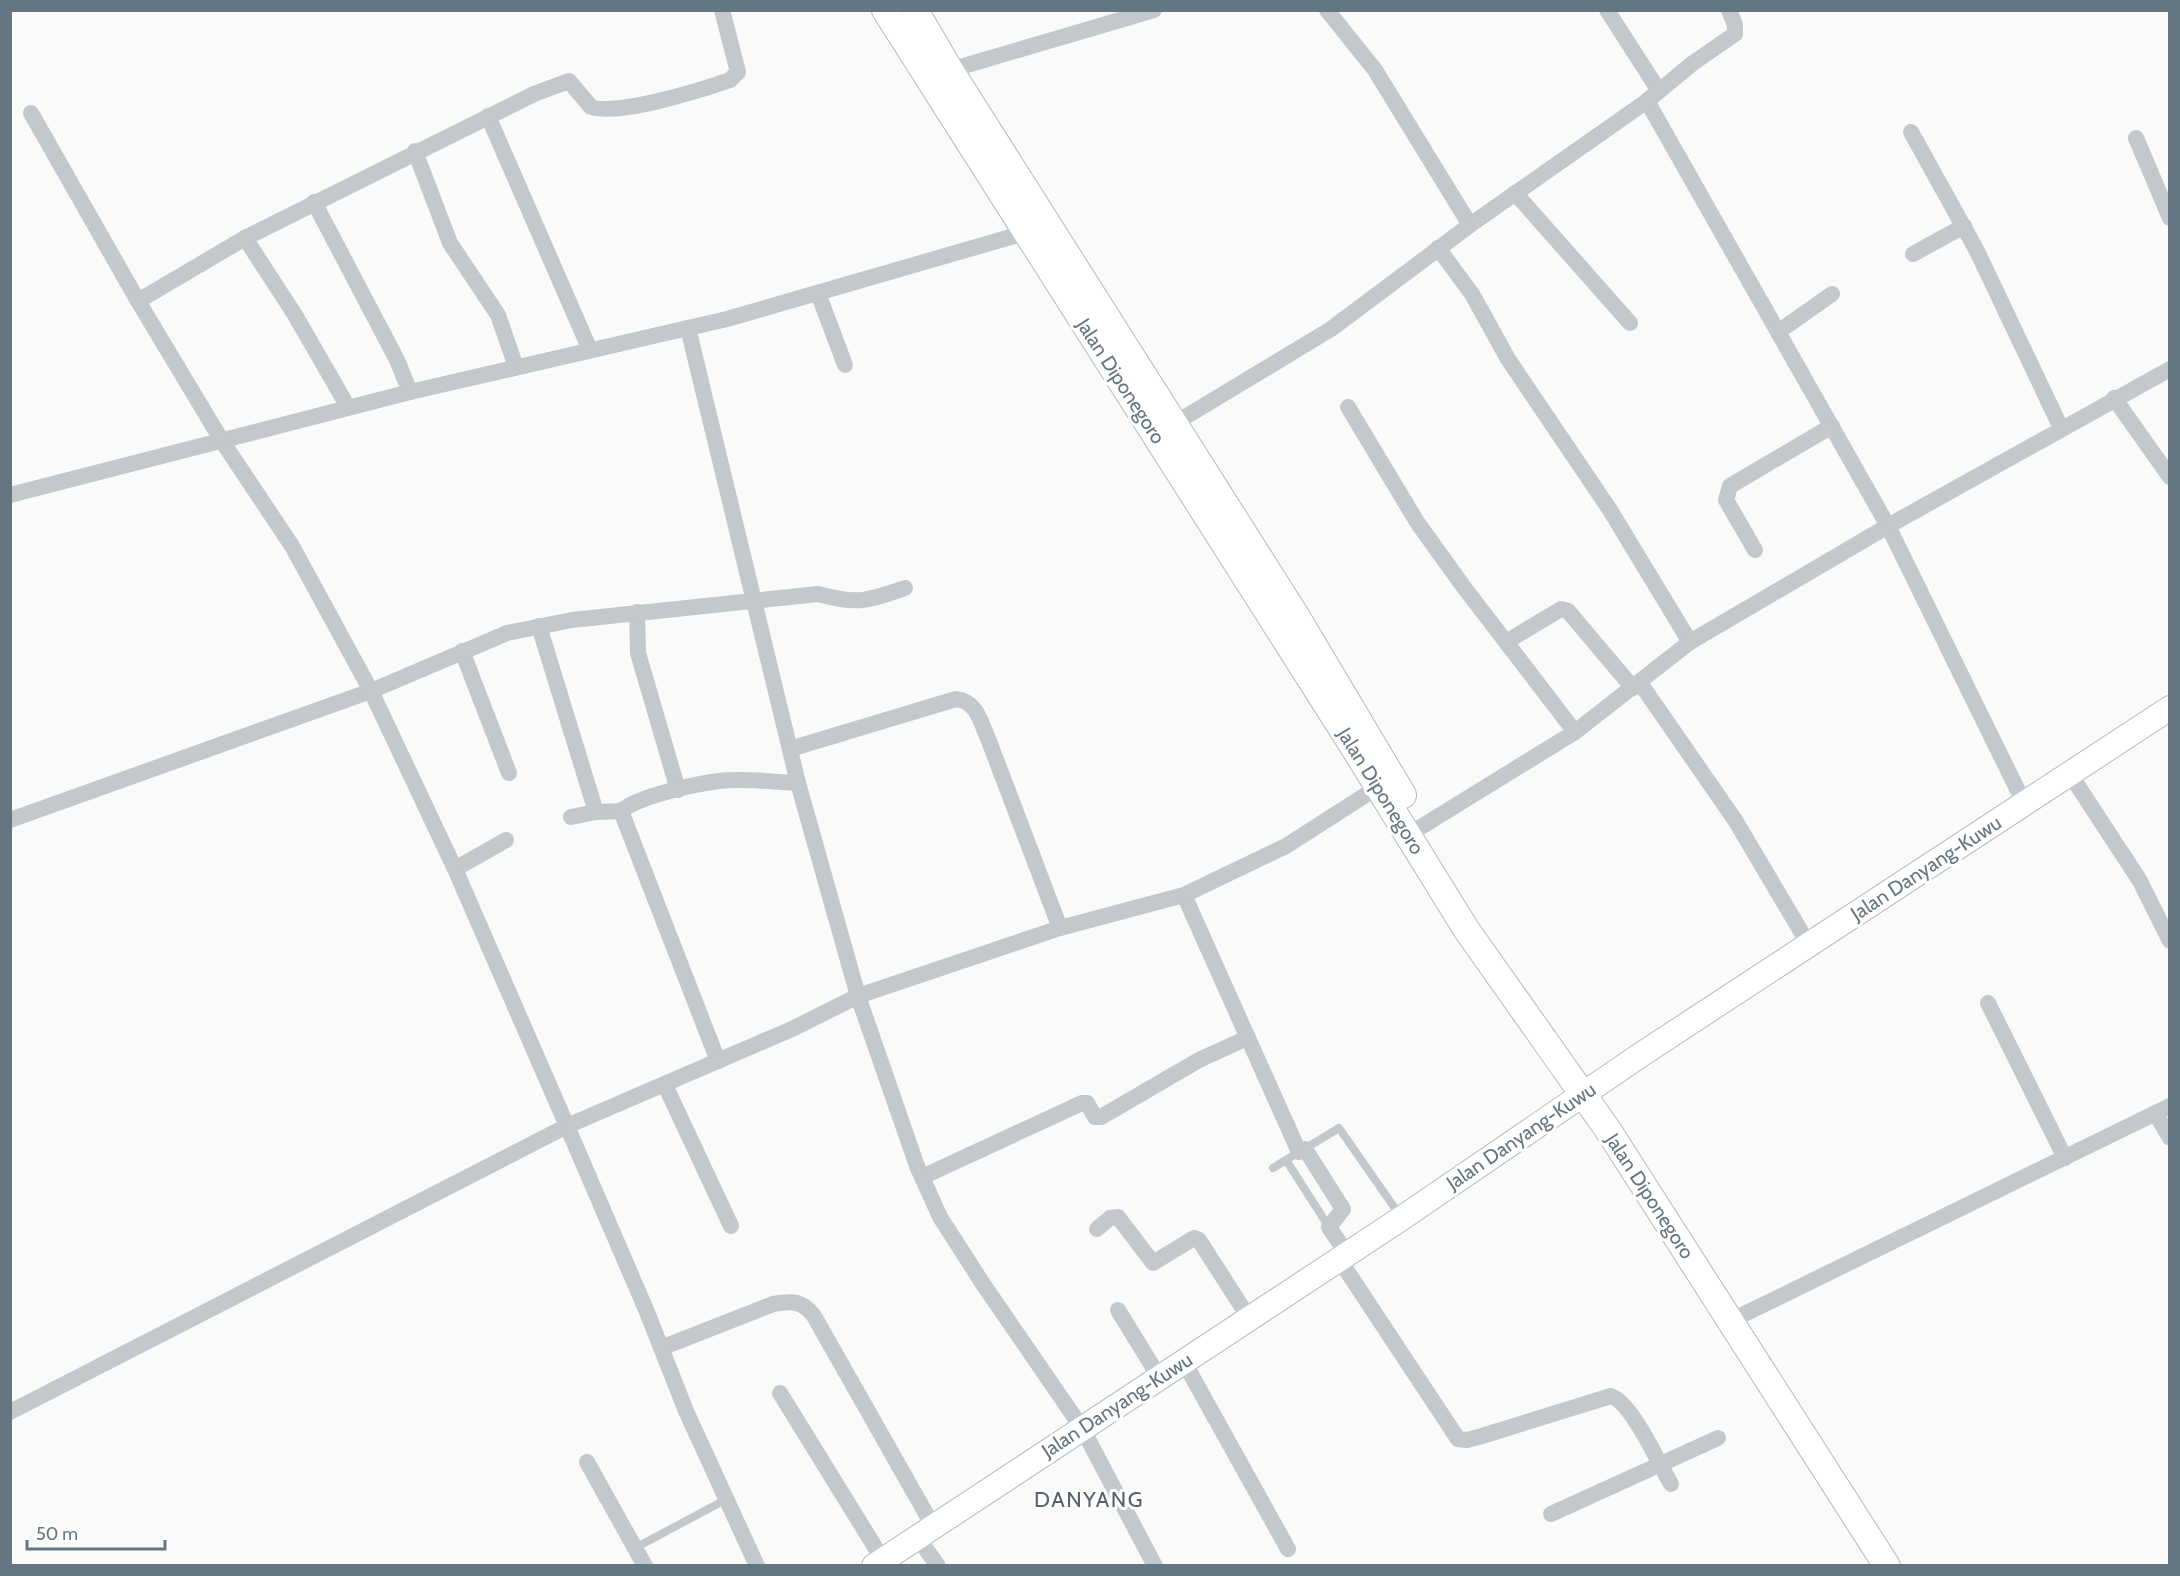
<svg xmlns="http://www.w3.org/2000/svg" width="2180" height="1576" font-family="Cabin,sans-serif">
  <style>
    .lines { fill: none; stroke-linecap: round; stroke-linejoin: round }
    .secondary-casing { stroke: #b3babf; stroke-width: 26 }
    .primary-casing { stroke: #b5babe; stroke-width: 28 }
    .lane { stroke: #c3c8cc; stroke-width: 8 }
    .street { stroke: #c3c8cc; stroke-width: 16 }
    .secondary { stroke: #fff; stroke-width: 24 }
    .primary { stroke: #fff; stroke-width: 26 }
    .labels { text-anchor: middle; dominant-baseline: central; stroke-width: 6; stroke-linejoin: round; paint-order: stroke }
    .street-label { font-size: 20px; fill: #657683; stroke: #fff }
    .quarter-label { font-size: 22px; letter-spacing: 1.5px; fill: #57646e; stroke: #fff }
  </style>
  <rect width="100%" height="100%" fill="#fafaf8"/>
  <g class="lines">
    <!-- secondary casing -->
    <g class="secondary-casing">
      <path id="secondary" d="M874,1566L1402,1218L1642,1054L2170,708"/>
    </g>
    <!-- primary casing -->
    <g class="primary-casing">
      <g id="primary">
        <path d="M885,10L1354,748L1466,929L1608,1130L1887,1566"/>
        <path d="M915,10L950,70L1295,614L1403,795"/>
      </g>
    </g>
    <!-- lane -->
    <g class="lane">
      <path d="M1273,1168L1286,1160"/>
      <path d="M1329,1227L1286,1160L1339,1128L1401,1217"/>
      <path d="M635,1548L725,1500"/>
    </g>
    <!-- street -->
    <g class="street">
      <path d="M1327,10L1375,70L1470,225"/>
      <path d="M1607,10L1659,91"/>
      <path d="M950,70L1154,10"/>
      <path d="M1647,101L1888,526L2024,803"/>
      <path d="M31,113L138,301"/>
      <path d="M488,116L590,350"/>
      <path d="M1911,132L1977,251L2061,428"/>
      <path d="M2136,138L2170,218"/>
      <path d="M415,151L450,243L498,315L516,367"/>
      <path d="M1515,193L1630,323"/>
      <path d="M314,202L397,360L410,392"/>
      <path d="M245,238L295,315L348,407"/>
      <path d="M1438,248L1472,294L1508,359L1610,510L1690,642"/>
      <path d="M1913,254L1964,226"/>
      <path d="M818,293L845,365"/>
      <path d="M688,328L798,783L858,996L917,1166L940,1217L983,1284L1082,1428L1155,1566"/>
      <path d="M1778,332L1832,294"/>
      <path d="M2114,398L2170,477"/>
      <path d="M1348,407L1417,522L1463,586L1575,732"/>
      <path d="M1167,428L1331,329L1470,225L1647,101L1693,63L1735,34V25L1729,10"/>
      <path d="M10,495L410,392L727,319L1035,230"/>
      <path d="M1755,550L1726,500L1730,486L1832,426"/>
      <path d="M637,612L638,653L678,790"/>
      <path d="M539,626L596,812L621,811"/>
      <path d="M1506,642L1561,609L1568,611L1633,688"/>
      <path d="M462,651L509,773"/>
      <path d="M1640,683L1735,820L1809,945"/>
      <path d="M790,749L956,699C977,701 981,723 989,741L1060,928"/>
      <path d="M2070,774L2140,881L2170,941"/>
      <path d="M571,817L596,812"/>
      <path d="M10,820L371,691L507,633L572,620L818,594C859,605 866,601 905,588"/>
      <path d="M1408,835L1575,732L1690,642L1888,526L2170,369"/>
      <path d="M455,869L506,840"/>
      <path d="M1184,895L1299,1152"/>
      <path d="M1988,1003L2065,1158"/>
      <path d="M718,1061L621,811C639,796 695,784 719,781C744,778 773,782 798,783"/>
      <path d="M665,1085L731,1226"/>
      <path d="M2156,1114L2170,1138"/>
      <path d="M1305,1149L1343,1209L1329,1227L1347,1254"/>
      <path d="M922,1177L1082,1103H1087L1095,1117H1101L1199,1060L1247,1038"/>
      <path d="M1097,1229L1110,1218L1118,1217L1153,1263L1194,1238L1199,1240L1249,1318"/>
      <path d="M1339,1259L1458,1439L1467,1440L1482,1436L1611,1396C1632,1403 1659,1464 1671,1484"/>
      <path d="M1118,1310L1159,1377"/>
      <path d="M1730,1321L2170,1106"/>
      <path d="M661,1348L773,1304C792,1301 802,1300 814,1316L933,1526"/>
      <path d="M1184,1362L1288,1549"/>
      <path d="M780,1393L883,1560"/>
      <path d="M10,1412L567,1126L455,869L371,691L292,546L222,441L138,301L245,238L534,94L569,81L591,107C619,116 701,90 730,80L738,72L722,10"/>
      <path d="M587,1462L645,1566"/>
      <path d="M1551,1514L1718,1438"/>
      <path d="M918,1538L938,1566"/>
      <path d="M757,1566L686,1411L647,1312L567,1126L792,1029L858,996L1060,928L1184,895L1286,846L1378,787"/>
    </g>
    <!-- secondary -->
    <use href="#secondary" class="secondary"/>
    <!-- primary -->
    <use href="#primary" class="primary"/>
  </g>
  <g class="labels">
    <!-- street labels -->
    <g class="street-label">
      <text transform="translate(1121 381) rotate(57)">Jalan Diponegoro</text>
      <text transform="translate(1381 791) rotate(58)">Jalan Diponegoro</text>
      <text transform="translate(1926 868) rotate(-33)">Jalan Danyang-Kuwu</text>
      <text transform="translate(1521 1136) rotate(-34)">Jalan Danyang-Kuwu</text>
      <text transform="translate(1650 1196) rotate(57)">Jalan Diponegoro</text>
      <text transform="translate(1117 1405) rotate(-33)">Jalan Danyang-Kuwu</text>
    </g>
    <!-- quarter labels -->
    <g class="quarter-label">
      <text x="1089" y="1499">DANYANG</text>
    </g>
  </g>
  <!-- border -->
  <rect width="2180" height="1576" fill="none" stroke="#657683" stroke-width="24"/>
  <!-- scale -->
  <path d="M27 1540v9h138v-9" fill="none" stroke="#657683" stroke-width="3"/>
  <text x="36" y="1540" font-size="18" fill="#657683" stroke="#ffffff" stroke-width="4.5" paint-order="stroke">50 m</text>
</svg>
